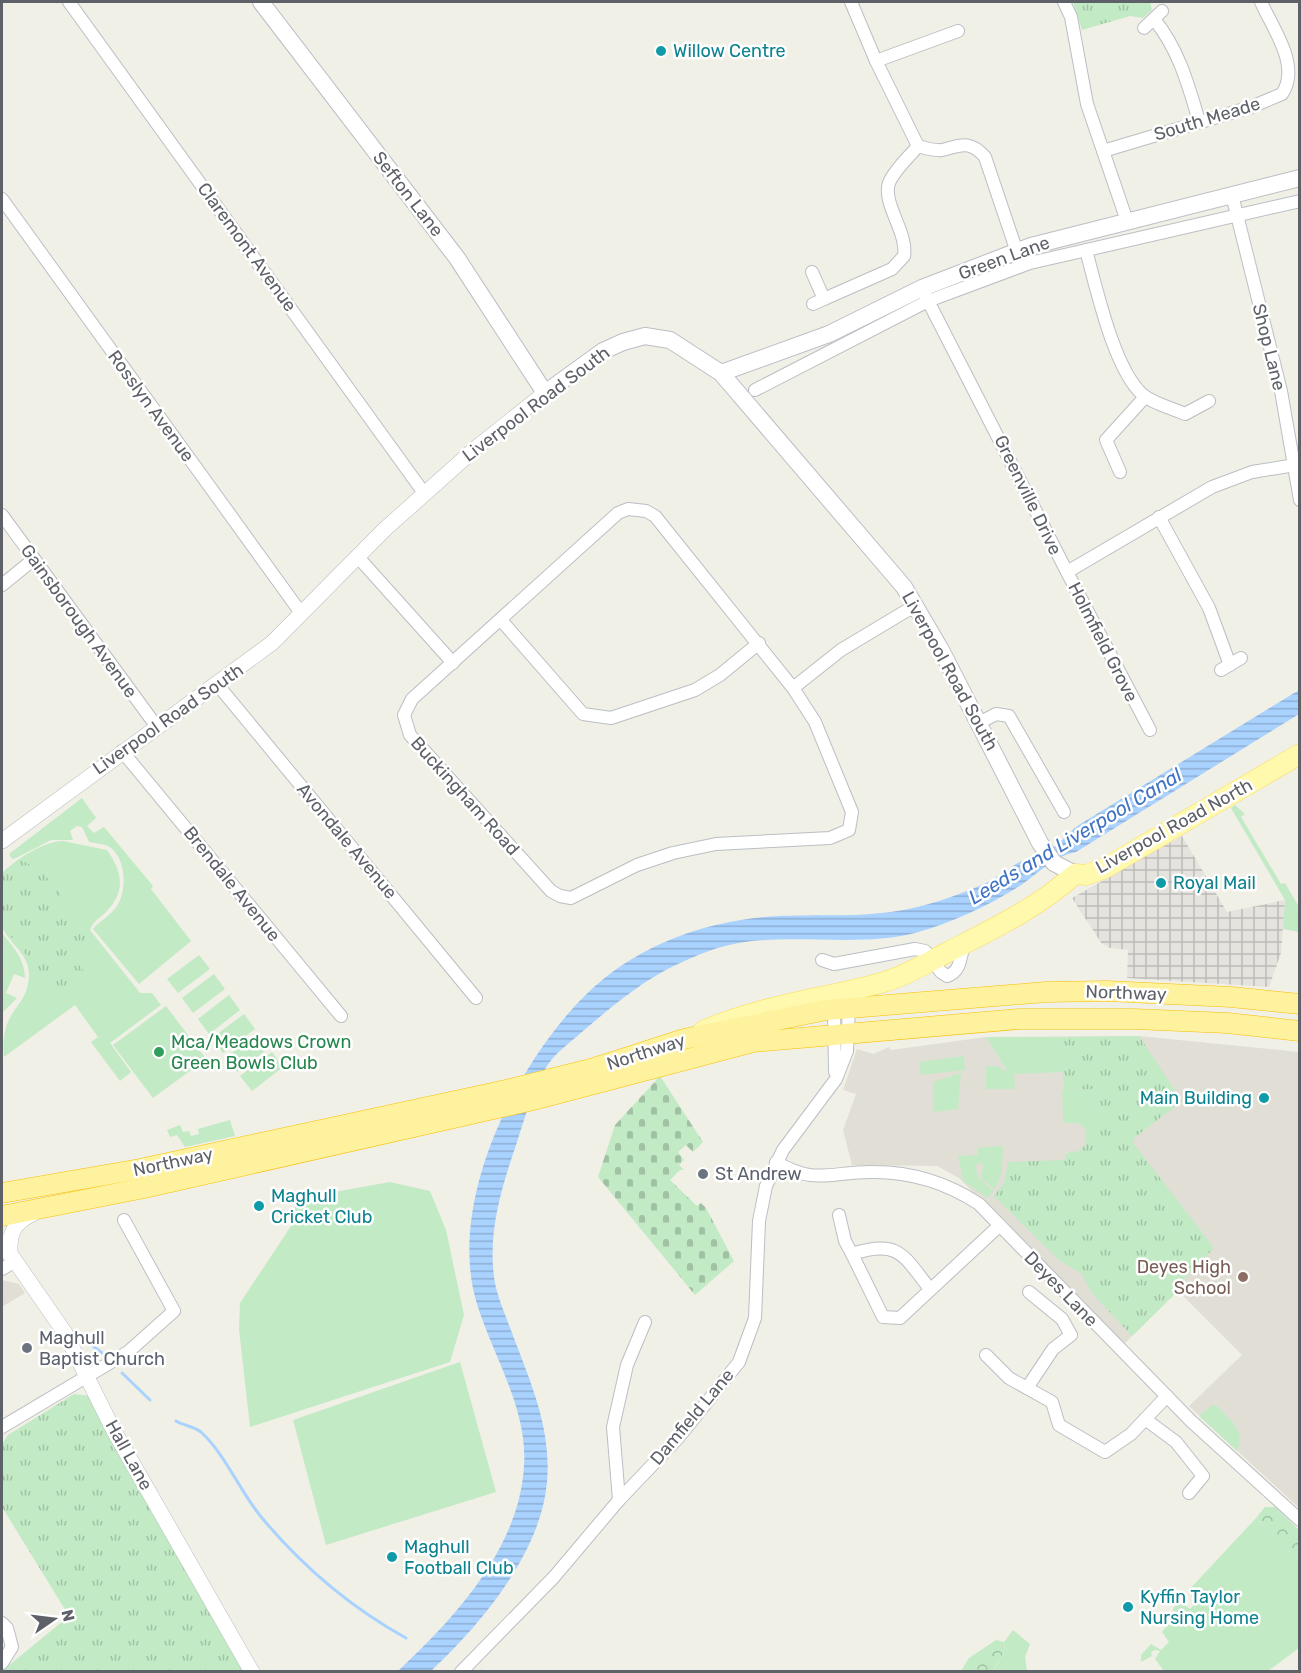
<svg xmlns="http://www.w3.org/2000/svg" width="1301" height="1673" font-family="Rubik,sans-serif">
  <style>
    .industrial { fill: url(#industrial-grid) }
    .education { fill: #e1dfd5 }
    .green { fill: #c2eac5 }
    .forest { fill: url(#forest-crowns) }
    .cemetery { fill: url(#cemetery-stones) }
    .park { fill: url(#park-tufts) }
    .water { fill: url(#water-rules) }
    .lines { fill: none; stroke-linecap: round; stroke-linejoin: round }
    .stream { stroke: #a9d2ff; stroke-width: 3 }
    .minor-casing { stroke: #bbbec3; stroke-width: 14 }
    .tertiary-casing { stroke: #bbbec3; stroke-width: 16 }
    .secondary-casing { stroke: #bcbec5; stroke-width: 18 }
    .primary-casing { stroke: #fcdb55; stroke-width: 21 }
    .trunk-casing { stroke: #f8bf00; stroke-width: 21 }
    .minor { stroke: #fff; stroke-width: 12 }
    .tertiary { stroke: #fff; stroke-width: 15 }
    .secondary { stroke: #fff; stroke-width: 16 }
    .primary { stroke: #fff9ae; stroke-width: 20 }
    .trunk { stroke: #fff29f; stroke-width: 20 }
    .culture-dot { fill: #0f9aa8; stroke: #fff; stroke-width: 2 }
    .leisure-dot { fill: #2e9e5b; stroke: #fff; stroke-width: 2 }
    .worship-dot { fill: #6b7280; stroke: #fff; stroke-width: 2 }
    .education-dot { fill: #8d6e63; stroke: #fff; stroke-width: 2 }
    .labels { text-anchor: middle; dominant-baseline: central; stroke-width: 5; stroke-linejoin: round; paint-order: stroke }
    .culture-label { font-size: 18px; fill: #0d838f; stroke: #fff; text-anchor: start }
    .street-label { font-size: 18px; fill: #5e6168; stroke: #fff }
    .leisure-label { font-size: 18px; fill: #27864d; stroke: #fff; text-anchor: start }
    .worship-label { font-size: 18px; fill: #5b616d; stroke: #fff; text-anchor: start }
    .education-label { font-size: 18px; fill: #785e54; stroke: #fff; text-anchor: end }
    .water-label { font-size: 20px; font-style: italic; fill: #3f74c4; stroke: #fff }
  </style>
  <defs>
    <pattern id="industrial-grid" width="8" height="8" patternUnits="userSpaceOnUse" patternTransform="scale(1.5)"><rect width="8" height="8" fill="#e5e3de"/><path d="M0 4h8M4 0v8" fill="none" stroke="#bdbbb8"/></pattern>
    <pattern id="forest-crowns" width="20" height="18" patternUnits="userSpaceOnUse" patternTransform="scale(1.5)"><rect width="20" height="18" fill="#c2eac5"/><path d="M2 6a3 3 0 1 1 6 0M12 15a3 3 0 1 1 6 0" fill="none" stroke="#a1c1a4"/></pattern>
    <pattern id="cemetery-stones" width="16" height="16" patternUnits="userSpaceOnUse" patternTransform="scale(1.5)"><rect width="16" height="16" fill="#c2eac5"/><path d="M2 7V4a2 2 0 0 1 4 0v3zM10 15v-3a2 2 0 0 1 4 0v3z" fill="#a1c1a4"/></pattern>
    <pattern id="park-tufts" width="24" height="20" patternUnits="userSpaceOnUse" patternTransform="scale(1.5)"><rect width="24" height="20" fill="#c2eac5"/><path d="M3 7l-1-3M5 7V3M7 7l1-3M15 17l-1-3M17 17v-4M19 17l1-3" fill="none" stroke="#a1c1a4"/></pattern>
    <pattern id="water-rules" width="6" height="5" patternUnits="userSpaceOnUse" patternTransform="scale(1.5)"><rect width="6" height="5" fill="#a9d2ff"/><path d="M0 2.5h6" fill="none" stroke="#8daed2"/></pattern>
  </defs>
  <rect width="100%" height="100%" fill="#f1f0e6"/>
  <!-- industrial -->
  <path class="industrial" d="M1182,836L1227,912L1285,900L1281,953L1269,987L1127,978L1128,950L1110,948L1102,944L1072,898Z"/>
  <!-- education -->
  <g class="education">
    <path d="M1139,1036L1299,1052V1508L1189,1406L1242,1355L1178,1291L1124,1344L959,1178L937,1166L852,1165L843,1130L856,1094L843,1090L857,1049L873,1054L889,1047L891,1050L986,1037Z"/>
    <path d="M2,1280L19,1284L25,1293L2,1307Z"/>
  </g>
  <!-- green -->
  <g class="green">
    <path d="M82,798L96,818L87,826L94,833L104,827L153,886L151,889L191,941L139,984L93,929C100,921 111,915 117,906C127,891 127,857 108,846C103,844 95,843 89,842L82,827L77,826L70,831L73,840H51L16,858L12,859L9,854Z"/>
    <path d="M1235,805L1245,814L1241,817L1281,884L1285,883L1299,907V932L1283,929L1285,900L1231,808Z"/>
    <path d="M63,841L107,850C123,873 126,892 105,913C99,918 92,923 90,930L140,993H152L161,1005L110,1043L131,1072L120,1081L91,1042L98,1037L75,1005L4,1057C0,1007 26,1012 29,977C30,955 12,946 3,929C0,920 2,885 2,873C17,859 42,842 63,841Z"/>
    <path d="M2,933C13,947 25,959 25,978L14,974L6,993L17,998L2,1013Z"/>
    <path d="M199,955L210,969L178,993L167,979Z"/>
    <path d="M214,974L225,989L193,1013L182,998Z"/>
    <path d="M229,995L240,1010L209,1034L198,1019Z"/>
    <path d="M166,1006L206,1059L153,1098L113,1045Z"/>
    <path d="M244,1014L255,1029L223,1053L212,1038Z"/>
    <path d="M258,1033L269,1048L237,1072L226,1057Z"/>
    <path d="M986,1037H1061L1063,1072L1014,1074L1015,1089H986V1066H997L1008,1072Z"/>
    <path d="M272,1052L283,1067L252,1091L240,1076Z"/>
    <path d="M964,1056L965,1070L921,1075L919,1062Z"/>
    <path d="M961,1073L958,1109L934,1112L933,1082Z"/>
    <path d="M1094,1089L1095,1118L1085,1129L1078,1123H1063L1062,1090Z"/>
    <path d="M230,1120L235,1136L185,1147L177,1135L170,1137L167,1130L180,1125L183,1132L189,1131L191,1136L199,1134L198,1129Z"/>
    <path d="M1003,1146L1002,1172L995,1189L981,1179L983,1165L980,1163L975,1166L979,1179L994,1191L987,1198L963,1181L958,1156L978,1155V1148Z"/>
    <path d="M390,1182L430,1191L446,1230L464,1315L450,1362L250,1427L239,1329L240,1303L295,1220V1199Z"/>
    <path d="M460,1362L496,1492L326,1545L293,1420Z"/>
    <path d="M1212,1405L1217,1406C1229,1419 1247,1431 1237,1451L1199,1416Z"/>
    <path d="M1256,1518L1299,1561V1648L1268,1671H1164L1155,1659L1160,1651L1155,1650L1151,1652L1152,1656L1141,1662V1655L1151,1644L1161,1650L1169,1642L1162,1632L1168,1624L1180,1626L1184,1615L1173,1611V1609L1179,1601L1190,1609L1197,1601L1188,1591Z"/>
    <path d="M1013,1630L1030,1644L1025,1657L1027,1671L993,1672L1005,1650L1004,1642Z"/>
  </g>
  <!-- forest -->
  <g class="forest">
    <path d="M1265,1507H1275L1299,1530V1561L1256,1518Z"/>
    <path d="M996,1640L1004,1642L1005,1650L993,1671H961L969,1658Z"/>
  </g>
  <!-- cemetery -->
  <path class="cemetery" d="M660,1076L703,1142L693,1152L686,1145L678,1152L684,1160L679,1165L684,1170H680L670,1180L697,1206L701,1203L706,1208L734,1261L695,1295L598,1177L615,1125Z"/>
  <!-- park -->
  <g class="park">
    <path d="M1073,2H1150L1152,10L1143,18L1130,16L1082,30Z"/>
    <path d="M22,858L26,863L41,870L91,933L71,956L84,971L63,994L48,981L2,926V873Z"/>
    <path d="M1139,1036L1182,1101L1134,1138V1144L1214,1248L1175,1288L1178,1291L1132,1336L1092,1293L1081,1273L1059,1260L994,1196L1004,1183L1008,1162L1065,1160L1066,1153L1079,1151L1086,1144L1085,1129L1095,1118L1094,1089L1064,1090L1061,1037Z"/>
    <path d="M74,1394L90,1396L245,1671H2L69,1616L2,1507V1444L8,1435Z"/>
  </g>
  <!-- water -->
  <path class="water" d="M1299,690V714L1076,852C1053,856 1037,875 1018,887C986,907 951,923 915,933C848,950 775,927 709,951C654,971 627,994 583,1031C571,1042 555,1053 547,1066C533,1089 525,1117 517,1142C502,1186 488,1230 494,1277C496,1293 503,1309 509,1325C528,1377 552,1425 547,1482C541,1553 481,1624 431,1671L397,1672C455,1618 519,1549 524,1466C528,1409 493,1356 477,1304C445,1202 519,1055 594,987C644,942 713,919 779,916C825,914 863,918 909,909C936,903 965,893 990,881C1001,875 1011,866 1023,860C1035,855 1047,854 1058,844C1066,837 1072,829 1082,823Z"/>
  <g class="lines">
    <!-- stream -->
    <g class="stream">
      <path d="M93,1346L102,1353"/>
      <path d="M122,1373L150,1400"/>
      <path d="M176,1421C184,1426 194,1426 201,1432C226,1455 240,1492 262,1518C303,1567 350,1607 406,1638"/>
      <path d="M481,1671V1672"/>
    </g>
    <!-- minor casing -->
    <g class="minor-casing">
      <g id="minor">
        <path d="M69,2L424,493"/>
        <path d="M851,2L876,61"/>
        <path d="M1064,2L1071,17L1087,104L1127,221"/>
        <path d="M1154,19C1179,50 1188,84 1199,121"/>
        <path d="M1144,28L1162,11"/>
        <path d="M958,31L876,61L918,146C925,148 934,151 942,150C961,145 970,140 985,157L1017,252"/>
        <path d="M1103,151L1251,107L1282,94C1301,66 1273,29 1261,2"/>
        <path d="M1232,195L1281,391L1300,500"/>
        <path d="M2,199L301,613"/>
        <path d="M1086,250C1096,287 1114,370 1143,395C1154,404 1172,408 1185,414L1209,401"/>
        <path d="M812,272L824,299L813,304"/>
        <path d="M925,295L1067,572L1212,487L1252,472L1295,465"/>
        <path d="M824,299L892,269L904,256C908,232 882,204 889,183C894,170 909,157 918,146"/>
        <path d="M755,390L928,301L1030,263L1300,201"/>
        <path d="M1120,472L1106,440L1145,397"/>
        <path d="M628,509L646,511L655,516L793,688L815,722L852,812L849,830L830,838L716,844L673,853L637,865L571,898L560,896L551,891L410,735L404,715L412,699L618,513Z"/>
        <path d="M2,515L157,727"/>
        <path d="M1159,517L1209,608L1230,665"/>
        <path d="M357,556L453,663"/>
        <path d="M1067,572L1150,730"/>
        <path d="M2,585L34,559"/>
        <path d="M501,620L583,714L611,718L695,690L720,675L759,643"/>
        <path d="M1221,670L1241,658"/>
        <path d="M217,684L476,998"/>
        <path d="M793,688L841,650L916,605"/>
        <path d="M979,723L996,714L1009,716L1064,812"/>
        <path d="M122,751L341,1016"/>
        <path d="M822,960L834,964L915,949L925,951L941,972L947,976C961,972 960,957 964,945"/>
        <path d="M834,1010L835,1072"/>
        <path d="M776,1162C816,1186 832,1171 874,1172C912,1172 947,1183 979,1204L1191,1421L1300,1520"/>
        <path d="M839,1215L845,1241L852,1254"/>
        <path d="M2,1269L14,1262"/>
        <path d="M930,1289C903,1255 899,1239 852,1254L883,1317L900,1318L999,1226"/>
        <path d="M986,1355L1009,1378L1052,1402L1059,1425L1105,1452L1131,1434L1167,1396"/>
        <path d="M1027,1388L1053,1349L1071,1335L1062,1319L1029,1292"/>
        <path d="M1145,1419L1176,1442L1203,1476L1189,1493"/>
        <path d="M2,1427L128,1352L174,1311L124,1220"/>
        <path d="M619,1500L613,1427L627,1365L645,1322"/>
        <path d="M2,1623L7,1628L12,1647L2,1663"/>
        <path d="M461,1672L554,1577L619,1500L679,1437L739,1362L755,1318L759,1221L766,1186L783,1150L836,1079L847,1051L849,1007"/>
      </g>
    </g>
    <!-- tertiary casing -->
    <g class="tertiary-casing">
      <g id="tertiary">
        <path d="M2,841L272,643L385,529L476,448L545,393"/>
        <path d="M2,1242L65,1333L114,1431L252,1672"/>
        <path d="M10,1255C9,1233 13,1223 34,1213"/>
      </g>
    </g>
    <!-- secondary casing -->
    <g class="secondary-casing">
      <g id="secondary">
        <path d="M261,2L457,258L545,393L603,351L623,342L645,336L670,340L721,373L904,587L941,650L1040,843L1054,863L1075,874"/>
        <path d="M721,373L829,334L922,288L1031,246L1300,178"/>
      </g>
    </g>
    <!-- primary casing -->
    <g class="primary-casing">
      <path id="primary" d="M703,1031C761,1005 824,999 884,982C908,975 928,962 950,951C993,929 1039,907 1075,874L1086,875L1105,868L1300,754"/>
    </g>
    <!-- trunk casing -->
    <g class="trunk-casing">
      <g id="trunk">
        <path d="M2,1193L140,1169L506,1090L591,1069L684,1039L826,1010L1046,992L1107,991L1231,997L1300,1004"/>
        <path d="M2,1216L144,1188L533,1100L753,1042L1019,1019H1134L1227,1023L1300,1031"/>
      </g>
    </g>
    <!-- minor -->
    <use href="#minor" class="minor"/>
    <!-- tertiary -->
    <use href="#tertiary" class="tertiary"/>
    <!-- secondary -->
    <use href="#secondary" class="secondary"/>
    <!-- primary -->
    <use href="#primary" class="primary"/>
    <!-- trunk -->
    <use href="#trunk" class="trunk"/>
  </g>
  <!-- markers -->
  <g class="culture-dot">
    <circle cx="661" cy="51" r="6"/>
    <circle cx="1161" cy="883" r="6"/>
    <circle cx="1264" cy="1098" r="6"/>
    <circle cx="259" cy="1206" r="6"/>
    <circle cx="392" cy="1557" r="6"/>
    <circle cx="1128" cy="1607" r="6"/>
  </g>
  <circle class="leisure-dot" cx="159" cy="1052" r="6"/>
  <g class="worship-dot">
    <circle cx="703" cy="1174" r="6"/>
    <circle cx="27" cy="1348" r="6"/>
  </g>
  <circle class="education-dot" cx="1243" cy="1277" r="6"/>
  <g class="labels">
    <!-- culture labels -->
    <g class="culture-label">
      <text x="673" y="51">Willow Centre</text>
      <text x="1173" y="883">Royal Mail</text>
      <text x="1252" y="1098" text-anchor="end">Main Building</text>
      <text x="271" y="1196">Maghull<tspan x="271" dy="21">Cricket Club</tspan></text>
      <text x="404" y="1547">Maghull<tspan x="404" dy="21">Football Club</tspan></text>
      <text x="1140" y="1597">Kyffin Taylor<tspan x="1140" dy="21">Nursing Home</tspan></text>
    </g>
    <!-- street labels -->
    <g class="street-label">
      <text transform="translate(1207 119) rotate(-17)">South Meade</text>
      <text transform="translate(408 194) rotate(52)">Sefton Lane</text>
      <text transform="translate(247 247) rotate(54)">Claremont Avenue</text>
      <text transform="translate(1004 258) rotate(-20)">Green Lane</text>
      <text transform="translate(1269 347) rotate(76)">Shop Lane</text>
      <text transform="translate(536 404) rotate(-37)">Liverpool Road South</text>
      <text transform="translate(151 406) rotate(54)">Rosslyn Avenue</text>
      <text transform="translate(1028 495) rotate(64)">Greenville Drive</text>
      <text transform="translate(79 621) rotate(54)">Gainsborough Avenue</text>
      <text transform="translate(1103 642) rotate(63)">Holmfield Grove</text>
      <text transform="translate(950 671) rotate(61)">Liverpool Road South</text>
      <text transform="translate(168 719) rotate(-35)">Liverpool Road South</text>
      <text transform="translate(465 796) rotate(48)">Buckingham Road</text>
      <text transform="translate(1174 826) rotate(-29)">Liverpool Road North</text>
      <text transform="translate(347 841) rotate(50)">Avondale Avenue</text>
      <text transform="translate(232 884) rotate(51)">Brendale Avenue</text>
      <text transform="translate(1126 993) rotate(2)">Northway</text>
      <text transform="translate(646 1052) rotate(-18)">Northway</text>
      <text transform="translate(173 1162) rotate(-12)">Northway</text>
      <text transform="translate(1061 1289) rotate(46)">Deyes Lane</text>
      <text transform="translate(692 1417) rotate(-50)">Damfield Lane</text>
      <text transform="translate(129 1455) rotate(61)">Hall Lane</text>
    </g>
    <!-- leisure labels -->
    <g class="leisure-label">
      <text x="171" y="1042">Mca/Meadows Crown<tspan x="171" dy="21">Green Bowls Club</tspan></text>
    </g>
    <!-- worship labels -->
    <g class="worship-label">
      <text x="715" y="1174">St Andrew</text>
      <text x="39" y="1338">Maghull<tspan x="39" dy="21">Baptist Church</tspan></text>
    </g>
    <!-- education labels -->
    <g class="education-label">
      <text x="1231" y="1267">Deyes High<tspan x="1231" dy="21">School</tspan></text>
    </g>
    <!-- water labels -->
    <g class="water-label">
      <text transform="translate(1075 836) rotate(-31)">Leeds and Liverpool Canal</text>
    </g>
  </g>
  <!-- border -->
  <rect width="1301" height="1673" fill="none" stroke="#5e6168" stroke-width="6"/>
  <!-- north arrow -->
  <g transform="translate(54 1619) rotate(76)" stroke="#ffffff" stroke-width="4.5" paint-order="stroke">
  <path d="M0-4.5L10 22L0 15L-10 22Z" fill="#5e6168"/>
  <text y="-9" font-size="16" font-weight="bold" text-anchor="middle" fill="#5e6168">N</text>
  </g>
</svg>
